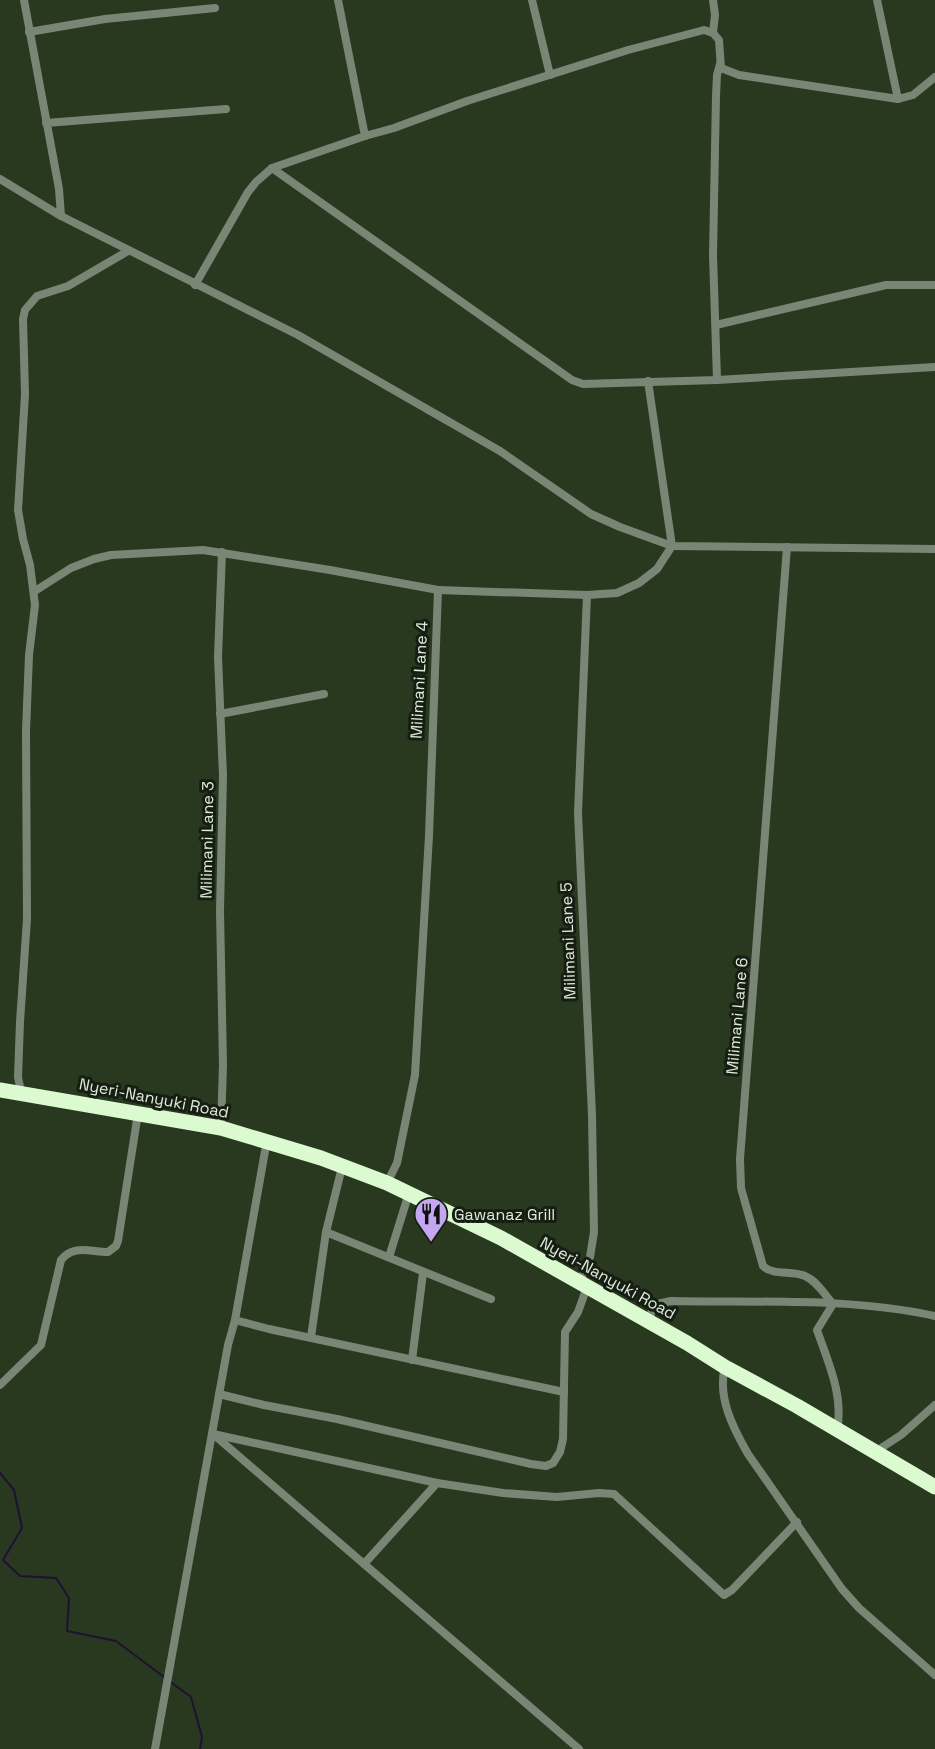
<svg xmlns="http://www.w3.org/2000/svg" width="935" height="1749" font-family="'Space Grotesk',sans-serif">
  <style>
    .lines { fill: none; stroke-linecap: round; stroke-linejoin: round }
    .stream { stroke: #201032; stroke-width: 2 }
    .street { stroke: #7a8675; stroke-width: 8 }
    .highway { stroke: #dcfacf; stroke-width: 15 }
    .labels { text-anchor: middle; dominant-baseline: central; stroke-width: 6; stroke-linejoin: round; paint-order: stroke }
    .street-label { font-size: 16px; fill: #dfeada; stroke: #161e13 }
    .poi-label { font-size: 16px; fill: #dfeada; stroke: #161e13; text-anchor: start }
  </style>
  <rect width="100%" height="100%" fill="#283920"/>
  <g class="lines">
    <!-- stream -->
    <g class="stream">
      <path d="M0,1473L14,1490L22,1528L3,1560L20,1576L56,1578L69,1598L67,1631L116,1641L164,1677"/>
      <path d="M169,1681L191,1697L202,1737L200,1749"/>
    </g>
    <!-- street -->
    <g class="street">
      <path d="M24,0L59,189L61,216"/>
      <path d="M338,0L365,136"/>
      <path d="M532,0L550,75"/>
      <path d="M877,0L898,99"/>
      <path d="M29,32L105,19L215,8"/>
      <path d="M713,33L715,15L713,0"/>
      <path d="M46,123L226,109"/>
      <path d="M272,168L365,136L394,128L467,101L628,50L704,30L713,33L719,40L721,68L739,75L898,99L913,95L935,77"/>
      <path d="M0,179L61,216L298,335L500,451L591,514L620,527L672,546L935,549"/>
      <path d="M195,285L248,192L256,182L272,168L572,380L583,384L717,380L935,367"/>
      <path d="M716,325L886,285H935"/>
      <path d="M717,380L713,255L716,96L717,75L720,64"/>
      <path d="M787,547L740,1159L741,1188L763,1266C773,1276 793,1270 805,1276C817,1281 825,1295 833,1304L817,1330C828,1362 844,1396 837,1430"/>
      <path d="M438,590L587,595L617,593L639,583L657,569L672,546L648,381"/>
      <path d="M35,591L71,568L94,559L111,555L203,550L330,570L438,590L429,836L415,1075L397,1163L387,1183"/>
      <path d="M220,714L324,694"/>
      <path d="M21,1092L18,1077L20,1022L27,919L26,731L29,655L35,605L30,565L23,539L18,510L25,394L23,319L25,310L37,296L68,286L128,251"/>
      <path d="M221,1128L223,1065L220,911L223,776L218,657L222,552"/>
      <path d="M326,1232L491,1299"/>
      <path d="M389,1257L409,1193"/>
      <path d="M579,1283L590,1257L594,1232L592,1115L578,813L587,595"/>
      <path d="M235,1320L269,1329L564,1392"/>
      <path d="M646,1321L657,1304L671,1301C758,1303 849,1297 935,1316"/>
      <path d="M311,1337L326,1232L342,1167"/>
      <path d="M412,1360L423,1273"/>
      <path d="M725,1367C717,1397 733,1428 748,1454L842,1589L859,1608L935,1675"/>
      <path d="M0,1385L41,1345L61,1260C73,1244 91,1252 108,1252L116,1246L118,1241L138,1113"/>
      <path d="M219,1394L264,1405L337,1419L531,1464L546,1466L553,1463L560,1452L563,1439L565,1332L578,1312L587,1287"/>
      <path d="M213,1434L437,1483L503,1493L557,1497L599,1493L614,1494L724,1595L732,1590L797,1522"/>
      <path d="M213,1434L579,1749"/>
      <path d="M875,1452L901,1435L935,1405"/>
      <path d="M364,1564L437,1483"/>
      <path d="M155,1749L228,1345L235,1320L267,1140"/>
    </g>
    <!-- highway -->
    <path class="highway" d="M0,1090L221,1128L321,1158L387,1183L501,1238L687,1343L725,1367L797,1406L935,1487"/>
  </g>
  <!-- icons -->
  <defs>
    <g id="restaurant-pin" transform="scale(1.725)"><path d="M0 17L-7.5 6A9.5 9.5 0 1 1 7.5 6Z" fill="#c5a7f1" stroke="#161e13"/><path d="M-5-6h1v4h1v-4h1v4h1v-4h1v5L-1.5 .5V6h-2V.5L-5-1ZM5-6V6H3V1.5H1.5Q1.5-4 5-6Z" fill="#111"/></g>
  </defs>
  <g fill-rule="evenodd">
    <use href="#restaurant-pin" x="431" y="1214"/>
  </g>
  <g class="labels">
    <!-- street labels -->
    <g class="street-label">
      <text transform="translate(419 680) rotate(-87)">Milimani Lane 4</text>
      <text transform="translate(207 840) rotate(-89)">Milimani Lane 3</text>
      <text transform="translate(568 941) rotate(-92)">Milimani Lane 5</text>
      <text transform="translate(737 1016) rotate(-85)">Milimani Lane 6</text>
      <text transform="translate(154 1098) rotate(11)">Nyeri-Nanyuki Road</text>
      <text transform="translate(608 1278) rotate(29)">Nyeri-Nanyuki Road</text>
    </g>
    <!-- poi labels -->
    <g class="poi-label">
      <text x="454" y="1214">Gawanaz Grill</text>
    </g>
  </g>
</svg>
